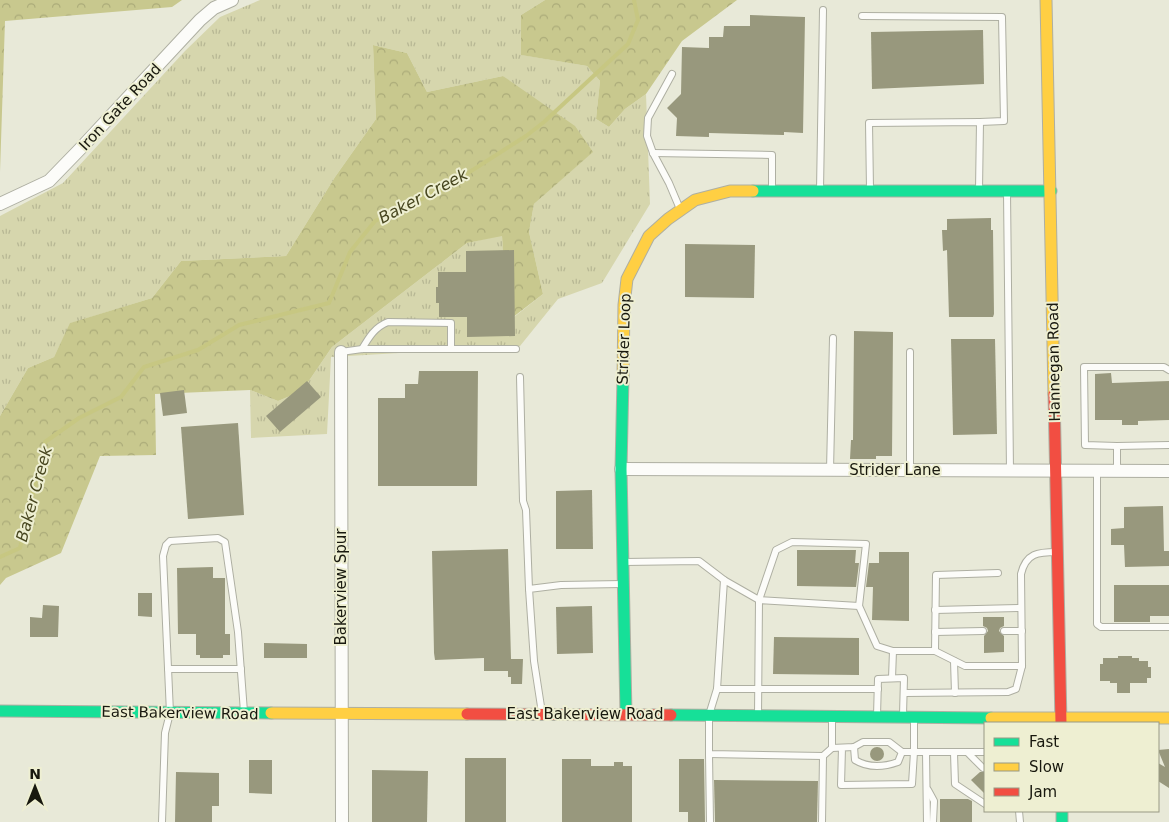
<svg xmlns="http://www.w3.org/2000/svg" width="1169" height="822" font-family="'DejaVu Sans',sans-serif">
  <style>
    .grass { fill: url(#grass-tufts) }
    .forest { fill: url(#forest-crowns) }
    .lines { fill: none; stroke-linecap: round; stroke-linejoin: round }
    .stream { stroke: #c7c782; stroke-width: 4 }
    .building { fill: #98987d }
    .lane-casing { stroke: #aeafa2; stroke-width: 8 }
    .street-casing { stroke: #aeafa2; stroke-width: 14 }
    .fast-casing { stroke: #aeafa2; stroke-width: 13 }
    .slow-casing { stroke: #aeafa2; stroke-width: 13 }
    .jam-casing { stroke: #aeafa2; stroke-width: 13 }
    .lane { stroke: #fcfcf9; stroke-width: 6 }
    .street { stroke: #fcfcf9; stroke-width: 12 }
    .fast { stroke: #16e098; stroke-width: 11 }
    .slow { stroke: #ffcf43; stroke-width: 11 }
    .jam { stroke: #f24e42; stroke-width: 11 }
    .labels { text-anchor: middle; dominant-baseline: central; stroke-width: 4; stroke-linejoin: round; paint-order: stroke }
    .street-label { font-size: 15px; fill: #18180e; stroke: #eeefd2 }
    .water-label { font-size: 16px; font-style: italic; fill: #47461f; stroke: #eeefd2 }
  </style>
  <defs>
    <pattern id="grass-tufts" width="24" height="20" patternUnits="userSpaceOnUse" patternTransform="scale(1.25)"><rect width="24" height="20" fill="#d6d6ad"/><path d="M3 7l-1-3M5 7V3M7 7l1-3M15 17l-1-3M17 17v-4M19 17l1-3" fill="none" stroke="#b7b794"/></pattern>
    <pattern id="forest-crowns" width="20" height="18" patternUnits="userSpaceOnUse" patternTransform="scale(1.25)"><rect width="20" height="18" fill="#c8c88e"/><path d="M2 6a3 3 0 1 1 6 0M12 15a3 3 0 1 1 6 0" fill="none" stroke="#abab79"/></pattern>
  </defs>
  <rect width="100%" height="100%" fill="#e8e9d8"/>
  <!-- grass -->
  <path class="grass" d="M260,0H545L521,15L522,55L587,66L600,81L596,119L609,127L625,109L646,94L650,204L602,283L558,299L520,346L331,357L327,434L251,438L250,390L278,401L302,391L332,347L467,243L502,235L509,321L543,294L529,232L534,204L592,152L503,76L427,92L407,53L373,45L376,119L335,177L286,256L181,261L152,298L71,323L54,357L28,368L0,416V216L63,183L185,51L220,17Z"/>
  <!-- forest -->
  <g class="forest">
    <path d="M0,0H182L172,7L5,21L0,172Z"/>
    <path d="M545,0H737L682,41L646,94L625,109L609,127L596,119L600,81L587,66L521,55V15Z"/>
    <path d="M373,45L407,53L427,92L503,76L575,126L593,152L534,204L529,232L543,294L508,321L502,236L467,243L332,347L302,391L278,401L250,390L155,394L156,455L100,456L61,553L6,578L0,585V416L28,368L54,357L70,323L152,298L181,261L286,256L335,177L376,119Z"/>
  </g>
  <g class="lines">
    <!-- stream -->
    <path class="stream" d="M0,557L20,548L45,442L79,418L121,397L144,367L198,350L239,325L329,303L350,252L375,221L443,189L526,136L544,122L628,44L638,20L634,0"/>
  </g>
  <!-- building -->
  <g class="building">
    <path d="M750,15L805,17L803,133L784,132V135L709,133V137L676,136L677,118L667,108L681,94L682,47L709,48V37H723L724,26H750Z"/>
    <path d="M983,30L984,84L872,89L871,32Z"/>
    <path d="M991,218V230H993L994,314L993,317H949L947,250L943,251L942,230H947V219Z"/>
    <path d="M685,244L755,245L754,298L685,297Z"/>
    <path d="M514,250L515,336L467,337V317H439V303H436V287H438V272H466V251Z"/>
    <path d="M854,331L893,332L892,456H876V459H850L851,440H853Z"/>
    <path d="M951,339H995L997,434L953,435Z"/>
    <path d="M419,371H478L477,486H378V398H405V384H418Z"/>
    <path d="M1111,373L1112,383L1169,381V420L1138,421V425H1122V420H1095V374Z"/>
    <path d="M307,381L321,397L280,432L266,416Z"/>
    <path d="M184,390L187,413L163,416L160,393Z"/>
    <path d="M238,423L244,515L188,519L181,427Z"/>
    <path d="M592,490L593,549H556V491Z"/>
    <path d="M1163,506L1164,551H1169V566L1125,567L1124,545H1111V529L1124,528V507Z"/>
    <path d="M508,549L511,659H523L522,684H511V677H508V671H484V658L435,660L434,653L432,551Z"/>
    <path d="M797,550H856L855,563H859L856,587L797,586Z"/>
    <path d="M879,552H909V621L872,620L873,587H866L869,563H879Z"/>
    <path d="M213,567V578H225V634H230V655H223V658H200V655H196V634H178L177,568Z"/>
    <path d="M1114,585H1169V616H1150V622H1114Z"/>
    <path d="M138,593H152V617L138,616Z"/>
    <path d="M43,605L59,606L58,637H30V617L42,618Z"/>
    <path d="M592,606L593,653L557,654L556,607Z"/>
    <path d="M983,617H1004V626L1000,628L999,631L1004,636V652L984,653V636L988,631L987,628L983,626Z"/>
    <path d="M774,637L859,638V675L773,674Z"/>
    <path d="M264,643L307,644V658H264Z"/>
    <path d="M1118,656H1132V658H1139V661H1148V667H1151V678H1147V683H1130V693H1117V683H1110V681H1100V664H1103V658H1118Z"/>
    <circle cx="877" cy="754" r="7"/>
    <path d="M1169,749V788L1158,781V763L1165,767L1158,750Z"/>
    <rect x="465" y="758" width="41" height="64"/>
    <path d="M562,759H591V766H614V762H623V766H632V822H562Z"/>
    <path d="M679,759H704L705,822H688V812H679Z"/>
    <path d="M249,760H272V794L249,793Z"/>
    <path d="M372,770L428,771L427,822H372Z"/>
    <path d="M176,772L219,773V806H212V822H175Z"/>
    <path d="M980,772H985V794L971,780Z"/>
    <path d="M714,780L818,781L817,822H715Z"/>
    <path d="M940,799H968L972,801V822H940Z"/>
  </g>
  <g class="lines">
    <!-- lane casing -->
    <g class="lane-casing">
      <g id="lane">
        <path d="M862,16L1002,17L1004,121L980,122"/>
        <path d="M672,74L648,118L647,136L653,153L669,183L680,209"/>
        <path d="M653,153L772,155V190"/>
        <path d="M870,189L869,123L980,122L979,190"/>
        <path d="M820,190L823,10"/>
        <path d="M1007,192L1010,471"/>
        <path d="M362,349C369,337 375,327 388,322L451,323V349"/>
        <path d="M341,352L362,349H516"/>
        <path d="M910,352V470"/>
        <path d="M520,377L523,501L526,510L529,589"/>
        <path d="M1117,446L1085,445L1084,367H1164L1169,370"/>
        <path d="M830,470L833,338"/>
        <path d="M1097,471V624L1101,627H1169"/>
        <path d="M1117,471V446L1169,445"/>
        <path d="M624,562L699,561L724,580"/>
        <path d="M935,610L1021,608"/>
        <path d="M1004,631H1022"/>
        <path d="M935,632L983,631"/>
        <path d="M935,651L936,575L998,573"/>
        <path d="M954,661L955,693"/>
        <path d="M168,669H241"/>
        <path d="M892,678L893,651"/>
        <path d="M717,689H878"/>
        <path d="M904,693L1008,692L1016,689L1022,666"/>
        <path d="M542,713L534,661L529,589L561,585L622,584"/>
        <path d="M758,715L759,600L859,606L877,646L893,651H935L965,666H1022L1021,574C1026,553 1038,552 1057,552"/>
        <path d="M877,716L878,679L904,678L903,715"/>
        <path d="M832,718V748L854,747L863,742H889L902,752H914L912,784L841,785L842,748"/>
        <path d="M914,719V752H985"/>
        <path d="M854,747L855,760C868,768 884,767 898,762L902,752"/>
        <path d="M832,748L823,756L709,754V715L717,689L724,580L759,600L776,550L792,542L866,544L859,606"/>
        <path d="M926,752L927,822"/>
        <path d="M954,753L955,784L985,804"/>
        <path d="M968,753L983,768"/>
        <path d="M709,754L710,822"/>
        <path d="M928,790L934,801L933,822"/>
        <path d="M1019,811L1020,822"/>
        <path d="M162,822L165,733L170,713L163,556L166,545L170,541L218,538L225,542L238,632L244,712"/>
        <path d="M822,822L823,756"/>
      </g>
    </g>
    <!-- street casing -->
    <g class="street-casing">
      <g id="street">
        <path d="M0,204L49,181L81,148L200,20L214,8L232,0"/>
        <path d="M341,352L342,822"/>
        <path d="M621,469L1169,471"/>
      </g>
    </g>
    <!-- fast casing -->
    <g class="fast-casing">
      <g id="fast">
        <path d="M753,191H1051"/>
        <path d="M623,377L621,469L626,714"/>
        <path d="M0,711L271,713"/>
        <path d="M671,715L991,718"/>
        <path d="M1062,811V822"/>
      </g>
    </g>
    <!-- slow casing -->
    <g class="slow-casing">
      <g id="slow">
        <path d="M1046,0L1054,394"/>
        <path d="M623,377L624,305L627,279L649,236L668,219L695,200L730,191H753"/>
        <path d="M271,713L467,714"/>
        <path d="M991,718H1169"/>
      </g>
    </g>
    <!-- jam casing -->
    <g class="jam-casing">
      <g id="jam">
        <path d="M1054,394L1061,723"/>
        <path d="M467,714L671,715"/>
      </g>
    </g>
    <!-- lane -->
    <use href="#lane" class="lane"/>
    <!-- street -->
    <use href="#street" class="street"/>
    <!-- fast -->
    <use href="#fast" class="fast"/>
    <!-- slow -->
    <use href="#slow" class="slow"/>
    <!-- jam -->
    <use href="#jam" class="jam"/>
  </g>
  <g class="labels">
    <!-- street labels -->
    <g class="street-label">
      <text transform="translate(120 107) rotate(-47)">Iron Gate Road</text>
      <text transform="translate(624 339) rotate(-88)">Strider Loop</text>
      <text transform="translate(1054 362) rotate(-91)">Hannegan Road</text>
      <text x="895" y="470">Strider Lane</text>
      <text transform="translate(341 587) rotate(-90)">Bakerview Spur</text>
      <text transform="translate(180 713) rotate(1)">East Bakerview Road</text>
      <text x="585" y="714">East Bakerview Road</text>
    </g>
    <!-- water labels -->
    <g class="water-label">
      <text transform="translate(423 196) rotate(-28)">Baker Creek</text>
      <text transform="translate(34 494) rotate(-75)">Baker Creek</text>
    </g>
  </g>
  <!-- legend -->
  <rect x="984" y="722" width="175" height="90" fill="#eeefd2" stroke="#989984"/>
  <rect x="994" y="738" width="25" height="8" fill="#16e098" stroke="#989984"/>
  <text x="1029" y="747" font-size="15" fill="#18180e">Fast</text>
  <rect x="994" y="763" width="25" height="8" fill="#ffcf43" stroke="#989984"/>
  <text x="1029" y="772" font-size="15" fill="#18180e">Slow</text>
  <rect x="994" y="788" width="25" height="8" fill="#f24e42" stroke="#989984"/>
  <text x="1029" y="797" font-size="15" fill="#18180e">Jam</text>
  <!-- north arrow -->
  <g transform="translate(35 787)" stroke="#eeefd2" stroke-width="4" paint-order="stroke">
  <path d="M0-4L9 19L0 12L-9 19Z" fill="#18180e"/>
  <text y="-8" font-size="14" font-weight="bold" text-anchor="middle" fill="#18180e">N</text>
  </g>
</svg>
